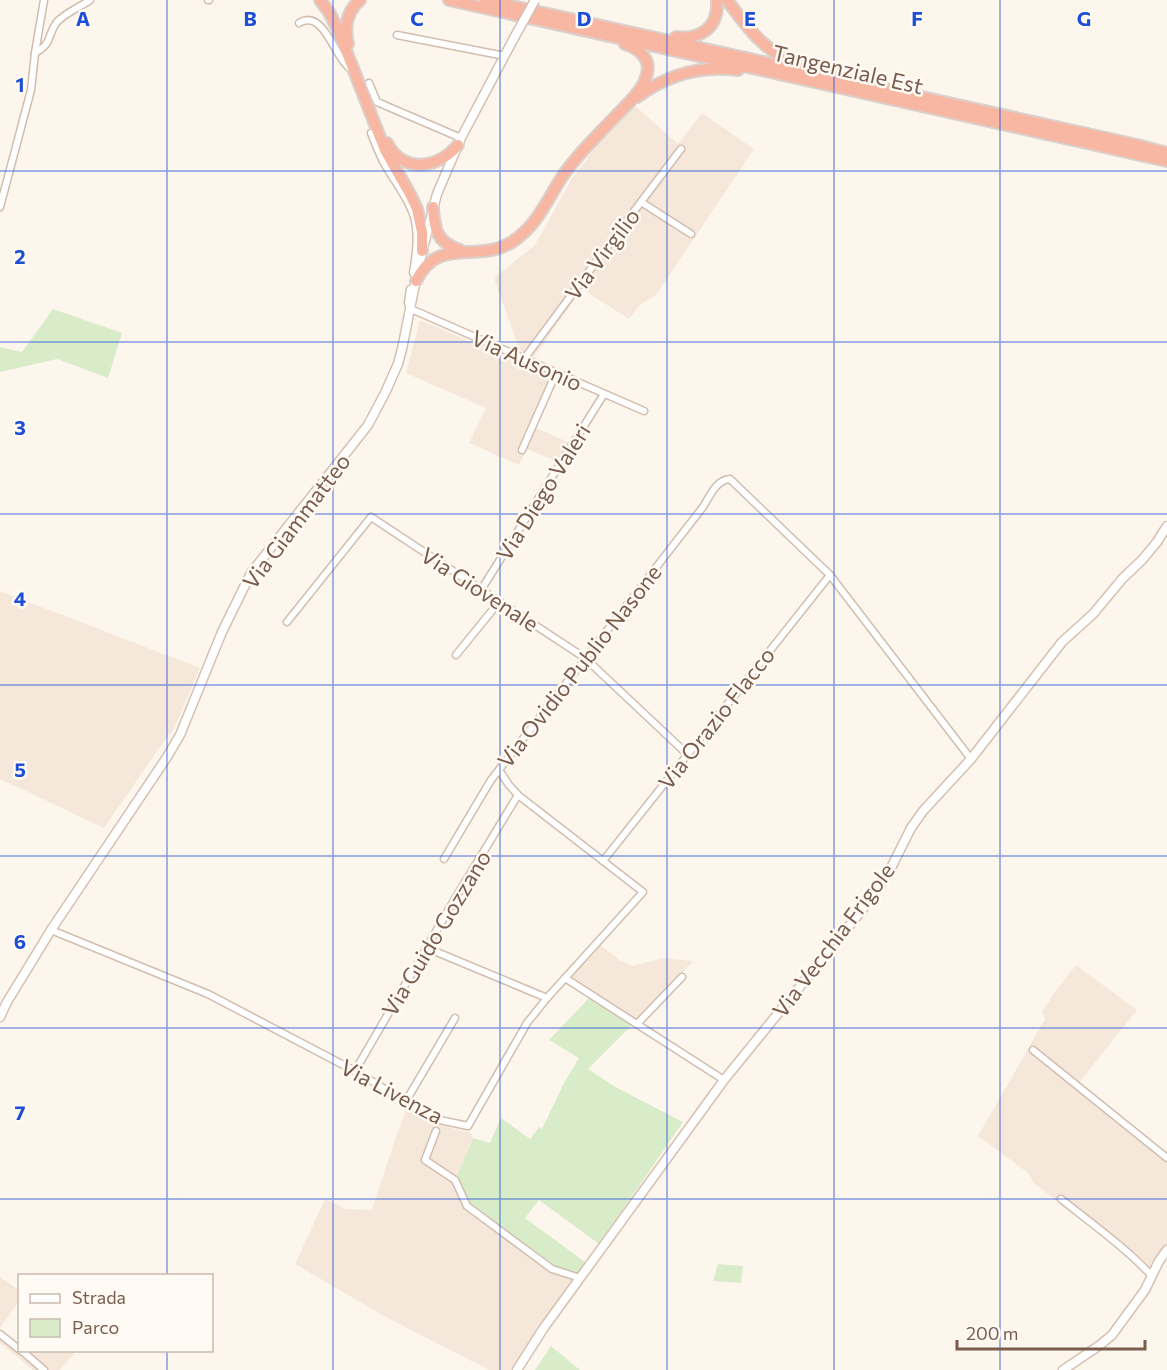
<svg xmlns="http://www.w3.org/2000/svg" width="1167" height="1370" font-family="Commissioner,sans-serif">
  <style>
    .residential { fill: #f5e8da }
    .green { fill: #d8ecc9 }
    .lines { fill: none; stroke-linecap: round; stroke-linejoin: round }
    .street-casing { stroke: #d1beb0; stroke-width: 9 }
    .secondary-casing { stroke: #d6c0b0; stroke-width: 11 }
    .highway-casing { stroke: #dad1cd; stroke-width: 14 }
    .street { stroke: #fff; stroke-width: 6 }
    .secondary { stroke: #fff; stroke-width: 8 }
    .highway { stroke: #f7b7a3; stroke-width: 10 }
    .secondary-bridge-casing { stroke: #d6c0b0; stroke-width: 11; stroke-linecap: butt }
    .secondary-bridge { stroke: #fff; stroke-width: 8 }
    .grid { fill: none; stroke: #1d4ed8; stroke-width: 1.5; stroke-opacity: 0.55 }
    .labels { text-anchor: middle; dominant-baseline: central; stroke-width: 5; stroke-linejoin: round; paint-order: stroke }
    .street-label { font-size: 22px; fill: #7a5c4d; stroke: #fffaf3 }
    .grid-label { font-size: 20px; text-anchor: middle; font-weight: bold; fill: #1d4ed8; stroke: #fffaf3; stroke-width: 5; stroke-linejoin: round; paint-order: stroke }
  </style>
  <rect width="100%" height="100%" fill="#fdf6ec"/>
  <!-- residential -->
  <g class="residential">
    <path d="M634,105L678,144L702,113L754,149L656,295L640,305L629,319L582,289L534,357L520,351L494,278L534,246L544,229L571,180L594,149Z"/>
    <path d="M420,320L557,379L536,428L570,443L558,462L527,449L519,465L469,443L486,408L406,373Z"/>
    <path d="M0,591L200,668L172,733L169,734L104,828L0,779Z"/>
    <path d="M600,945L621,961L632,966L663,958L693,961L683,972L688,977L643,1024L570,977Z"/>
    <path d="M1076,965L1137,1010L1079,1083L1167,1153V1246L1148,1277L1104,1237L1034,1183L1027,1172L978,1136L1045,1019L1042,1012L1055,992Z"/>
    <path d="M407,1108L436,1124L471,1133L473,1138L457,1176L560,1268L578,1273L511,1370H489L384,1316L295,1264L325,1199L346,1209L372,1210L395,1140Z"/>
    <path d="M0,1277L20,1291L19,1301L0,1328Z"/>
    <path d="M0,1329L19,1346L20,1350L29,1354L32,1351H76L60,1370H33L0,1343Z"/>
  </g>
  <!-- green -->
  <g class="green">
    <path d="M53,309L122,333L108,378L57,359L0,372V347L22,352Z"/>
    <path d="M589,998L632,1025L588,1069L617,1088L683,1122L599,1244L539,1200L525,1218L585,1262L578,1273L560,1269L472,1205L457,1176L473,1138L490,1143L501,1118L530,1139L539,1127L542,1129L564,1083L579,1058L549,1040Z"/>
    <path d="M718,1264L743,1266L741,1283L713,1281Z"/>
    <path d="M551,1346L580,1370H535Z"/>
  </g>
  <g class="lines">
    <!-- street casing -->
    <g class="street-casing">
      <g id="street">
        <path d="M208,0H209"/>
        <path d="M299,23C325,7 336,64 353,70"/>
        <path d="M397,35L505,56"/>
        <path d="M35,53C54,42 46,36 57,22C65,13 80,7 90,0"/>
        <path d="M369,83L377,102L461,138"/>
        <path d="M371,133C375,143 379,154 384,163C394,181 408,197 414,217C419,235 416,255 413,273"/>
        <path d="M641,202L691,234"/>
        <path d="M0,207L31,90L35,53L44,0"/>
        <path d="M410,289L408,303L411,309L644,411"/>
        <path d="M524,359L610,243L681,149"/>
        <path d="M522,450L556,373"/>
        <path d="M481,590L604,394"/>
        <path d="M287,622L371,517L585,658L687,754"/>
        <path d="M456,655L499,602"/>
        <path d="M444,859L491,780L703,507C710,496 716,480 730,479L830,575L971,759"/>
        <path d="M603,861L830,575"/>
        <path d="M51,930L208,994L355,1071L435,1119L468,1126L527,1023L547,998L643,892L518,795L509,785L499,770"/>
        <path d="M427,948L547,998"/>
        <path d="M565,978L724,1080"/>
        <path d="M637,1024L682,977"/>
        <path d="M1033,1050L1167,1158"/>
        <path d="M355,1071L456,897L518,795"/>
        <path d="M406,1101L455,1018"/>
        <path d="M436,1131L425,1160L455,1180L467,1206L552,1269L580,1278"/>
        <path d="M1061,1199C1091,1223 1126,1248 1152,1276"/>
        <path d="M0,1334L20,1350"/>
        <path d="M21,1350L44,1370"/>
      </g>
    </g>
    <!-- secondary casing -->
    <g class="secondary-casing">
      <g id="secondary">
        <path d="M0,1017L7,1002L51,930L167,757L180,735L222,632L251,573L357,439L368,425L385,393L398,364L402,349L419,264L437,194L461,138L514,38"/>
        <path d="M517,1370L543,1329L580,1278L724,1080L862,910L888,874L911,828L923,811L971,759L1062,642L1093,614L1123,578L1142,560L1157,542L1167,526"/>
        <path d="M1063,1370L1100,1345L1112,1335L1145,1290L1159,1261L1167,1250"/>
      </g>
    </g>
    <!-- highway casing -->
    <g class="highway-casing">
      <g id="highway">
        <path d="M320,0L329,12L338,30L385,150L410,194L417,209L422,232V251"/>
        <path d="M449,0L1167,161"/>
        <path d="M485,0L1137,145L1167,153"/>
        <path d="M727,0C747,27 765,53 798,64"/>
        <path d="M676,37C701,40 719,27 717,0"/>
        <path d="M348,44C344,27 346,12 360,0"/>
        <path d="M637,97C667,75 700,65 738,70"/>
        <path d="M387,143C403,174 438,169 458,145"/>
        <path d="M433,207C434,229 437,243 460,250"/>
        <path d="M416,281C438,235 477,264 512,242C537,226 547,200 562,177C576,156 594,139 611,121C623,108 643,92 647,74C651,59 639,48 625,44"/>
      </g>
    </g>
    <!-- street -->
    <use href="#street" class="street"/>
    <!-- secondary -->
    <use href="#secondary" class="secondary"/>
    <!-- highway -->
    <use href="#highway" class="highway"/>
    <!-- secondary-bridge casing -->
    <g class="secondary-bridge-casing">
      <path id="secondary-bridge" d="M514,38L535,0"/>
    </g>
    <!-- secondary-bridge -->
    <use href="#secondary-bridge" class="secondary-bridge"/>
  </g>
  <!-- grid -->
  <path class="grid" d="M167,0V1276M333,0V1370M500,0V1370M667,0V1370M834,0V1370M1000,0V1370M0,171H1167M0,342H1167M0,514H1167M0,685H1167M0,856H1167M0,1028H1167M0,1199H1167M167,1350V1370"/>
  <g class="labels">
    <!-- street labels -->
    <g class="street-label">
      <text transform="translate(848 69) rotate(13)">Tangenziale Est</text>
      <text transform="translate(602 254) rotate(-53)">Via Virgilio</text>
      <text transform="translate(527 360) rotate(24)">Via Ausonio</text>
      <text transform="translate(543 492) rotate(-58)">Via Diego Valeri</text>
      <text transform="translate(296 521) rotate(-53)">Via Giammatteo</text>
      <text transform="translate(480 589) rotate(33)">Via Giovenale</text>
      <text transform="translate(579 666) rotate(-52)">Via Ovidio Publio Nasone</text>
      <text transform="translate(716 718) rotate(-52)">Via Orazio Flacco</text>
      <text transform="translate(436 933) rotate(-59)">Via Guido Gozzano</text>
      <text transform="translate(833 940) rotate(-53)">Via Vecchia Frigole</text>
      <text transform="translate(392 1091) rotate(28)">Via Livenza</text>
    </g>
  </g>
  <g class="grid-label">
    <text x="83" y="26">A</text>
    <text x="250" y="26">B</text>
    <text x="417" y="26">C</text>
    <text x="584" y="26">D</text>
    <text x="750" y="26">E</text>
    <text x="917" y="26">F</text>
    <text x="1084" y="26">G</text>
    <text x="20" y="92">1</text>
    <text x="20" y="264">2</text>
    <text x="20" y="435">3</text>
    <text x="20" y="606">4</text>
    <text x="20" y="777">5</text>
    <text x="20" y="949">6</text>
    <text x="20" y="1120">7</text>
  </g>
  <!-- legend -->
  <rect x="18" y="1274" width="195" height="78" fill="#fffaf3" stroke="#cabbb1" stroke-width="1.5"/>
  <rect x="30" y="1294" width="30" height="9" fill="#ffffff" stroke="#cabbb1" stroke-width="1.5"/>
  <text x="72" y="1304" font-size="18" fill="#7a5c4d">Strada</text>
  <rect x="30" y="1319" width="30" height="18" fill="#d8ecc9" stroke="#cabbb1" stroke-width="1.5"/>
  <text x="72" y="1334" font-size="18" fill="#7a5c4d">Parco</text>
  <!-- scale -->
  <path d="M957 1340v9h188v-9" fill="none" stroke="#7a5c4d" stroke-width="3"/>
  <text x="966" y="1340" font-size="18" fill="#7a5c4d" stroke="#fffaf3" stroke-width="4.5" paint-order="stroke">200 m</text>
</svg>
